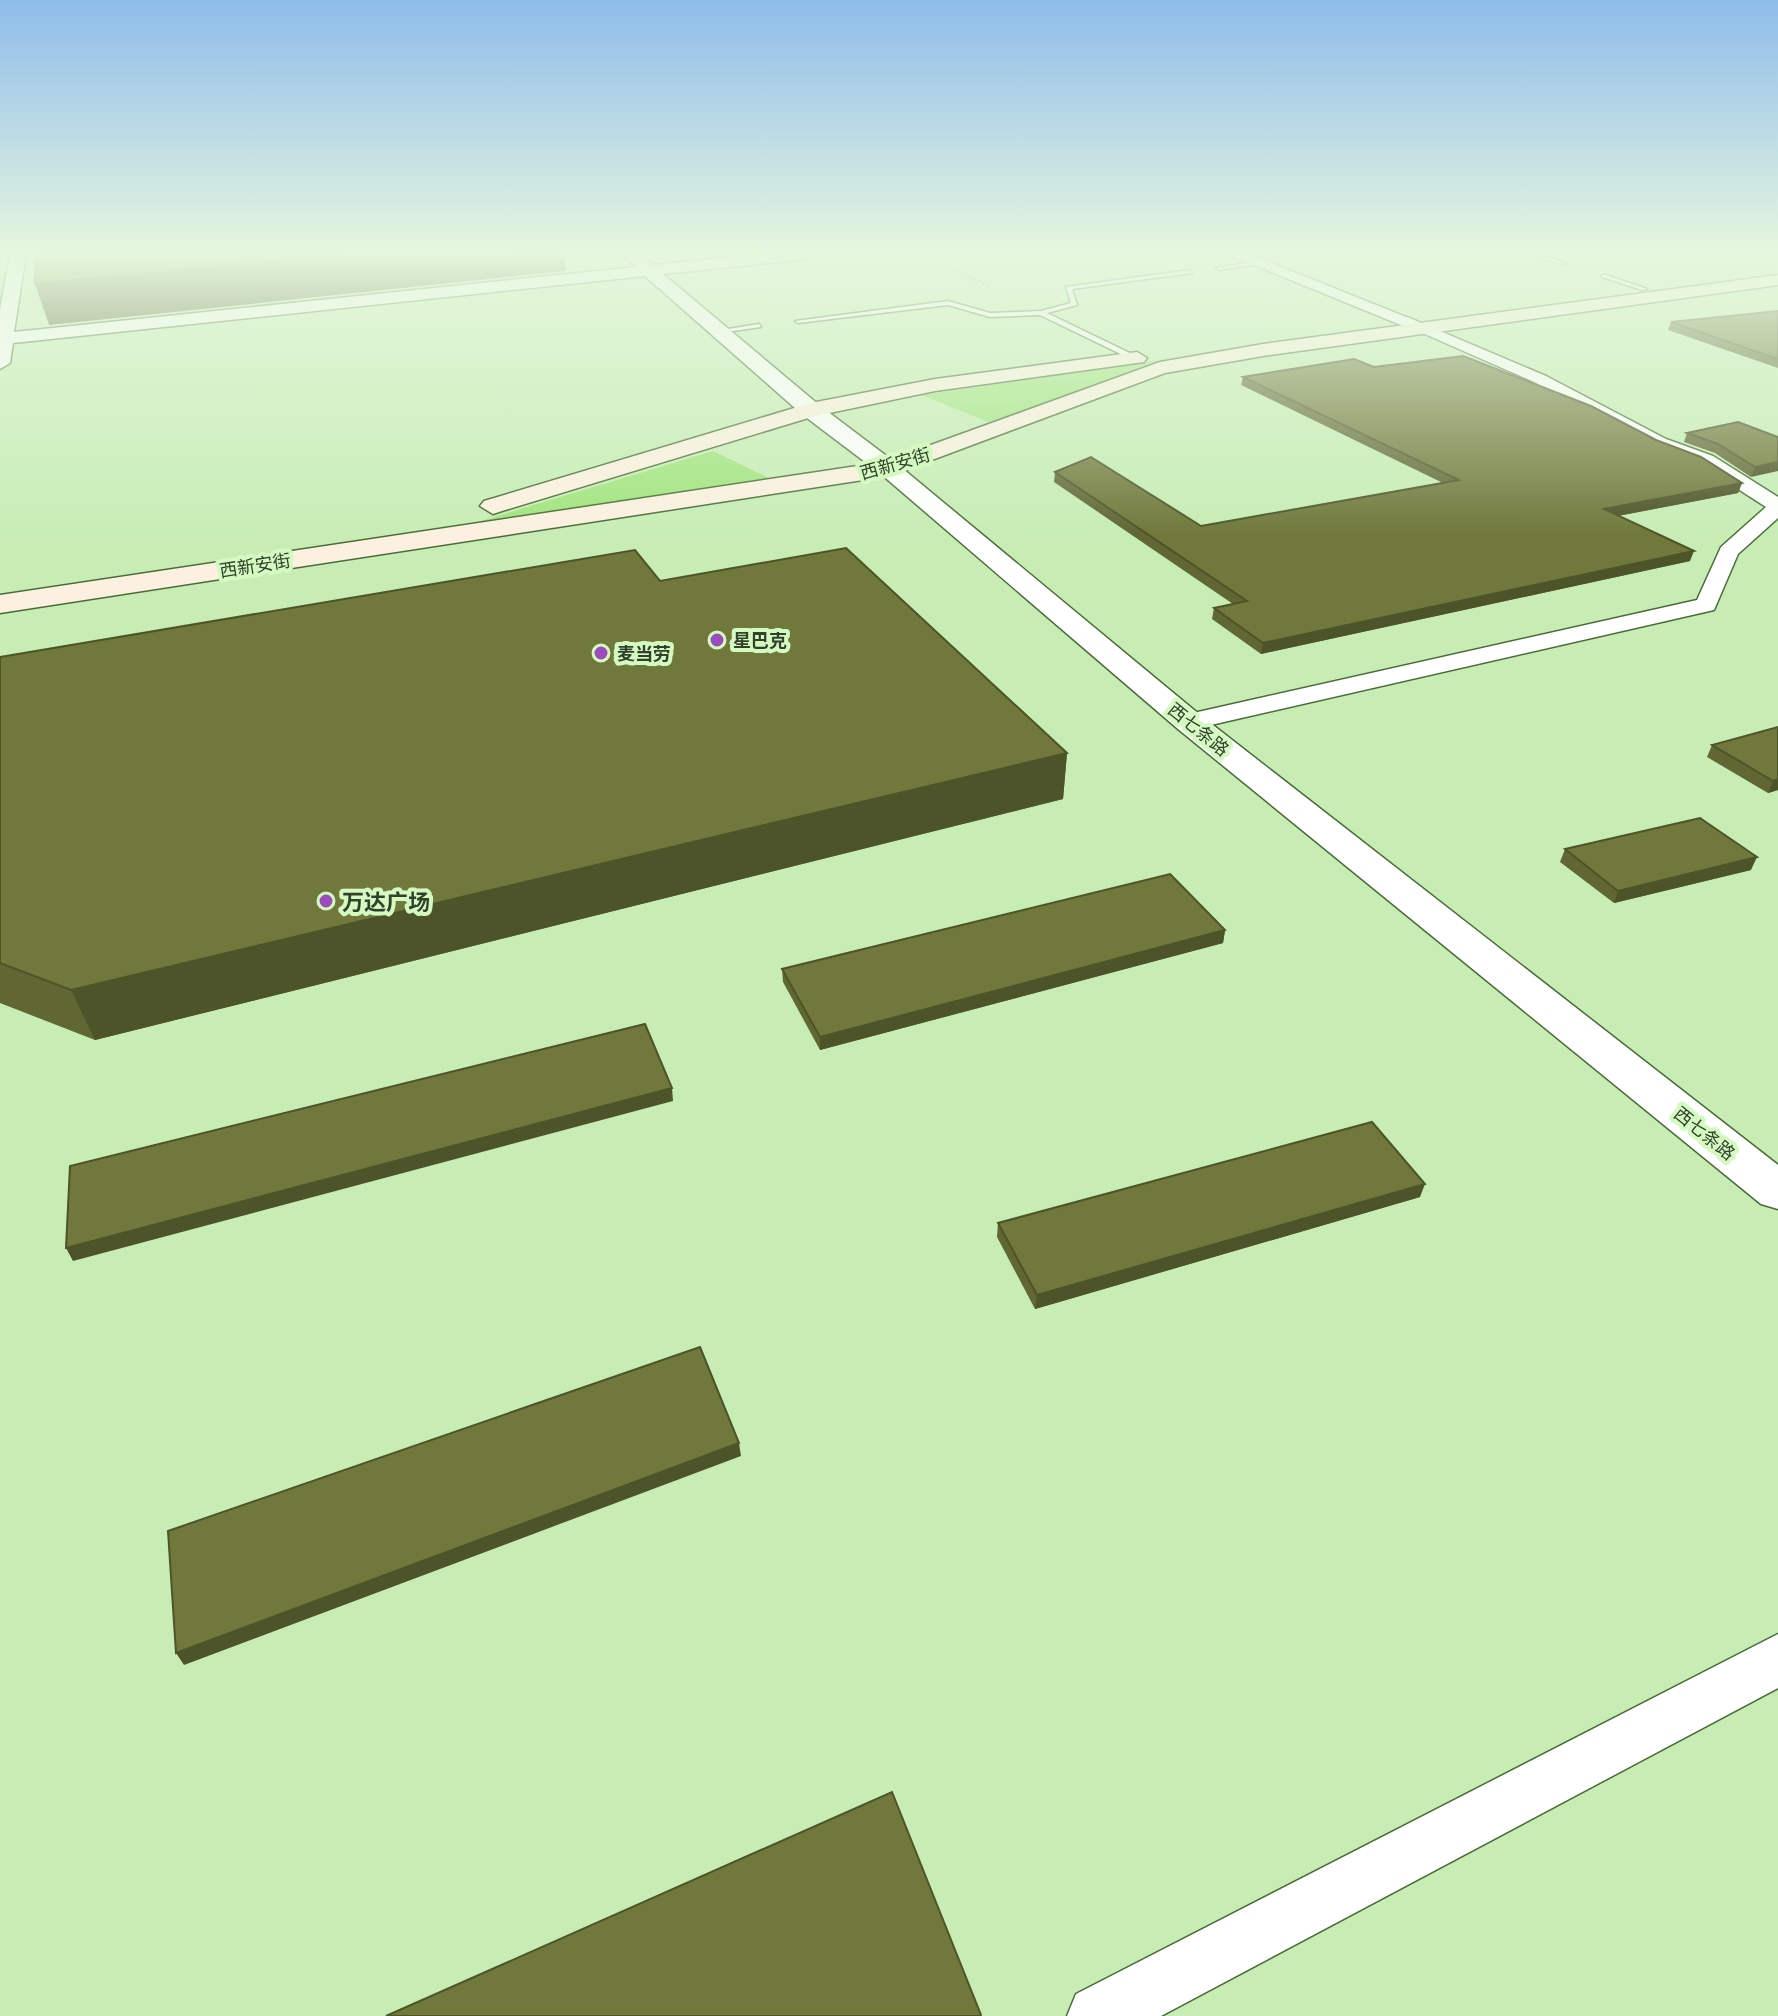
<svg xmlns="http://www.w3.org/2000/svg" width="1778" height="2016" font-family="Lato,'Noto Sans SC',sans-serif">
  <style>
    .green { fill: #a1e47e }
    .lines { fill: none; stroke-linecap: round; stroke-linejoin: round }
    .service-casing { stroke: #4a6b38; stroke-width: 3 }
    .minor-casing { stroke: #4a6b38; stroke-width: 3 }
    .tertiary-casing { stroke: #4a6b38; stroke-width: 3 }
    .secondary-casing { stroke: #4a6b38; stroke-width: 3 }
    .path { stroke: #77916b; stroke-width: 2; stroke-dasharray: 2 3; stroke-linecap: butt }
    .service { fill: #fff; fill-rule: evenodd }
    .minor { fill: #fff; fill-rule: evenodd }
    .tertiary { fill: #fff; fill-rule: evenodd }
    .secondary { fill: #fcf1e0; fill-rule: evenodd }
    .wall { fill: #606733 }
    .shaded-wall { fill: #4e5429 }
    .building { fill: #70783b; stroke: #4e5429; stroke-width: 2 }
    .poi-dot { fill: #9d4cbc; stroke: #d4fac1; stroke-width: 3 }
    .labels { text-anchor: middle; dominant-baseline: central; stroke-width: 8; stroke-linejoin: round; paint-order: stroke }
    .far-street-label { font-size: 18px; fill: #32412b; stroke: #d4fac1 }
    .far-poi-label { font-size: 18px; font-weight: bold; fill: #32412b; stroke: #d4fac1; text-anchor: start }
    .poi-label { font-size: 22px; font-weight: bold; fill: #32412b; stroke: #d4fac1; text-anchor: start }
  </style>
  <rect width="100%" height="100%" fill="#c7edb5"/>
  <!-- green -->
  <g class="green">
    <path d="M1184,357L988,422L922,395Z"/>
    <path d="M713,451L773,480L454,529Z"/>
  </g>
  <g class="lines">
    <!-- service casing -->
    <g class="service-casing">
      <g id="service">
        <path d="M1531,254H1540L1568,264L1563,265Z"/>
        <path d="M1257,261L1259,264L1219,270L1216,268Z"/>
        <path d="M1190,270L1192,273L1072,289L1077,305L1047,313L1136,356L1133,360L1040,315L990,317L948,305L798,323L795,321L948,301L990,313L1041,311L1071,303L1066,287Z"/>
        <path d="M1602,275H1606L1647,289L1642,290L1602,277Z"/>
        <path d="M759,324L761,327L719,333L715,331Z"/>
      </g>
    </g>
    <!-- minor casing -->
    <g class="minor-casing">
      <g id="minor">
        <path d="M1407,317L1546,376L1666,439L1713,456L1778,497V518L1738,554L1714,610L1189,730L1180,728L1176,722L1180,716L1189,714L1697,600L1721,547L1766,507L1699,464L1654,447L1534,382L1402,324L1400,321Z"/>
        <path d="M1778,1634V1688L1161,2016H1067L1076,1994Z"/>
      </g>
    </g>
    <!-- tertiary casing -->
    <g class="tertiary-casing">
      <g id="tertiary">
        <path d="M10,254H26L14,332L635,267L622,254H640L653,265L760,254H814L806,259L663,274L819,405L897,464L1200,715L1778,1165V1209L1761,1204L1178,729L881,474L803,415L645,276L13,343L10,363L0,369V309Z"/>
        <path d="M1227,254H1249L1416,321L1407,326L1401,325Z"/>
      </g>
    </g>
    <!-- secondary casing -->
    <g class="secondary-casing">
      <g id="secondary">
        <path d="M1778,275V285L1263,356L1165,373L889,476L0,613V595L884,462L1160,362L1263,344Z"/>
        <path d="M1137,352L1147,358L1144,362L935,391L815,416L502,511L493,514L480,506L484,501L811,403L935,379Z"/>
      </g>
    </g>
    <!-- path -->
    <path class="path" d="M942,263L991,287"/>
    <!-- service -->
    <use href="#service" class="service"/>
    <!-- minor -->
    <use href="#minor" class="minor"/>
    <!-- tertiary -->
    <use href="#tertiary" class="tertiary"/>
    <!-- secondary -->
    <use href="#secondary" class="secondary"/>
  </g>
  <!-- wall -->
  <g class="wall">
    <path d="M1778,311V368L1668,330L1671,322Z"/>
    <path d="M1374,367L1656,440L1742,483L1738,493L1618,516L1690,561L1261,654L1212,619L1214,608L1233,604L1054,482L1055,472L1201,526L1443,483L1241,385L1243,377Z"/>
    <path d="M1687,433L1778,437L1751,477L1715,453L1684,442Z"/>
    <path d="M660,581L1067,753L1063,799L95,1040L0,1003V657Z"/>
    <path d="M1778,727V790L1768,793L1707,757L1712,745Z"/>
    <path d="M1565,849L1751,870L1614,903L1560,862Z"/>
    <path d="M1225,930L1223,943L820,1050L783,982L782,969Z"/>
    <path d="M1420,1197L1035,1309L997,1237L998,1223Z"/>
  </g>
  <!-- shaded-wall -->
  <g class="shaded-wall">
    <path d="M298,254H564L566,271L49,325L35,284Z"/>
    <path d="M706,254H731L707,256Z"/>
    <path d="M1778,462V471L1751,477L1755,467Z"/>
    <path d="M1742,483L1738,493L1601,519L1604,509Z"/>
    <path d="M1694,551L1690,561L1261,654L1263,643Z"/>
    <path d="M1067,753L1063,799L95,1040L71,990Z"/>
    <path d="M1778,779V790L1768,793L1773,781Z"/>
    <path d="M1757,857L1751,870L1614,903L1618,891Z"/>
    <path d="M1225,930L1223,943L820,1050V1037Z"/>
    <path d="M672,1088L673,1101L73,1261L66,1248Z"/>
    <path d="M1425,1184L1420,1197L1035,1309L1037,1295Z"/>
    <path d="M739,1443L741,1456L184,1665L176,1653Z"/>
  </g>
  <!-- building -->
  <g class="building">
    <path d="M36,254H344L35,284Z"/>
    <path d="M1778,311V359L1671,322Z"/>
    <path d="M1463,356L1591,406L1656,440L1701,457L1742,483L1604,509L1694,551L1263,643L1214,608L1247,601L1055,472L1091,457L1201,526L1459,480L1243,377L1354,359L1374,367Z"/>
    <path d="M1738,422L1778,437V462L1755,467L1718,444L1687,433Z"/>
    <path d="M846,548L1067,753L71,990L0,963V657L635,550L660,581Z"/>
    <path d="M1778,727V779L1773,781L1712,745Z"/>
    <path d="M1700,818L1757,857L1618,891L1565,849Z"/>
    <path d="M1170,874L1225,930L820,1037L782,969Z"/>
    <path d="M645,1024L672,1088L66,1248L70,1166Z"/>
    <path d="M1372,1122L1425,1184L1037,1295L998,1223Z"/>
    <path d="M700,1347L739,1443L176,1653L168,1531Z"/>
    <path d="M892,1792L981,2015L980,2016H386Z"/>
  </g>
  <!-- sky -->
  <linearGradient id="sky" x2="0" y2="1"><stop stop-color="#8ebceb"/><stop offset="0.47" stop-color="#e6f7de"/><stop offset="1" stop-color="#e6f7de" stop-opacity="0"/></linearGradient>
  <rect width="1778" height="536" fill="url(#sky)"/>
  <!-- markers -->
  <g class="poi-dot">
    <circle cx="717" cy="640" r="8"/>
    <circle cx="601" cy="653" r="8"/>
    <circle cx="326" cy="901" r="8"/>
  </g>
  <g class="labels">
    <!-- far-street labels -->
    <g class="far-street-label">
      <text transform="translate(895 463) rotate(-16)">西新安街</text>
      <text transform="translate(255 565) rotate(-9)">西新安街</text>
      <text transform="translate(1199 729) rotate(39)">西七条路</text>
      <text transform="translate(1705 1133) rotate(39)">西七条路</text>
    </g>
    <!-- far-poi labels -->
    <g class="far-poi-label">
      <text x="733" y="640">星巴克</text>
      <text x="617" y="653">麦当劳</text>
    </g>
    <!-- poi labels -->
    <g class="poi-label">
      <text x="342" y="901">万达广场</text>
    </g>
  </g>
</svg>
